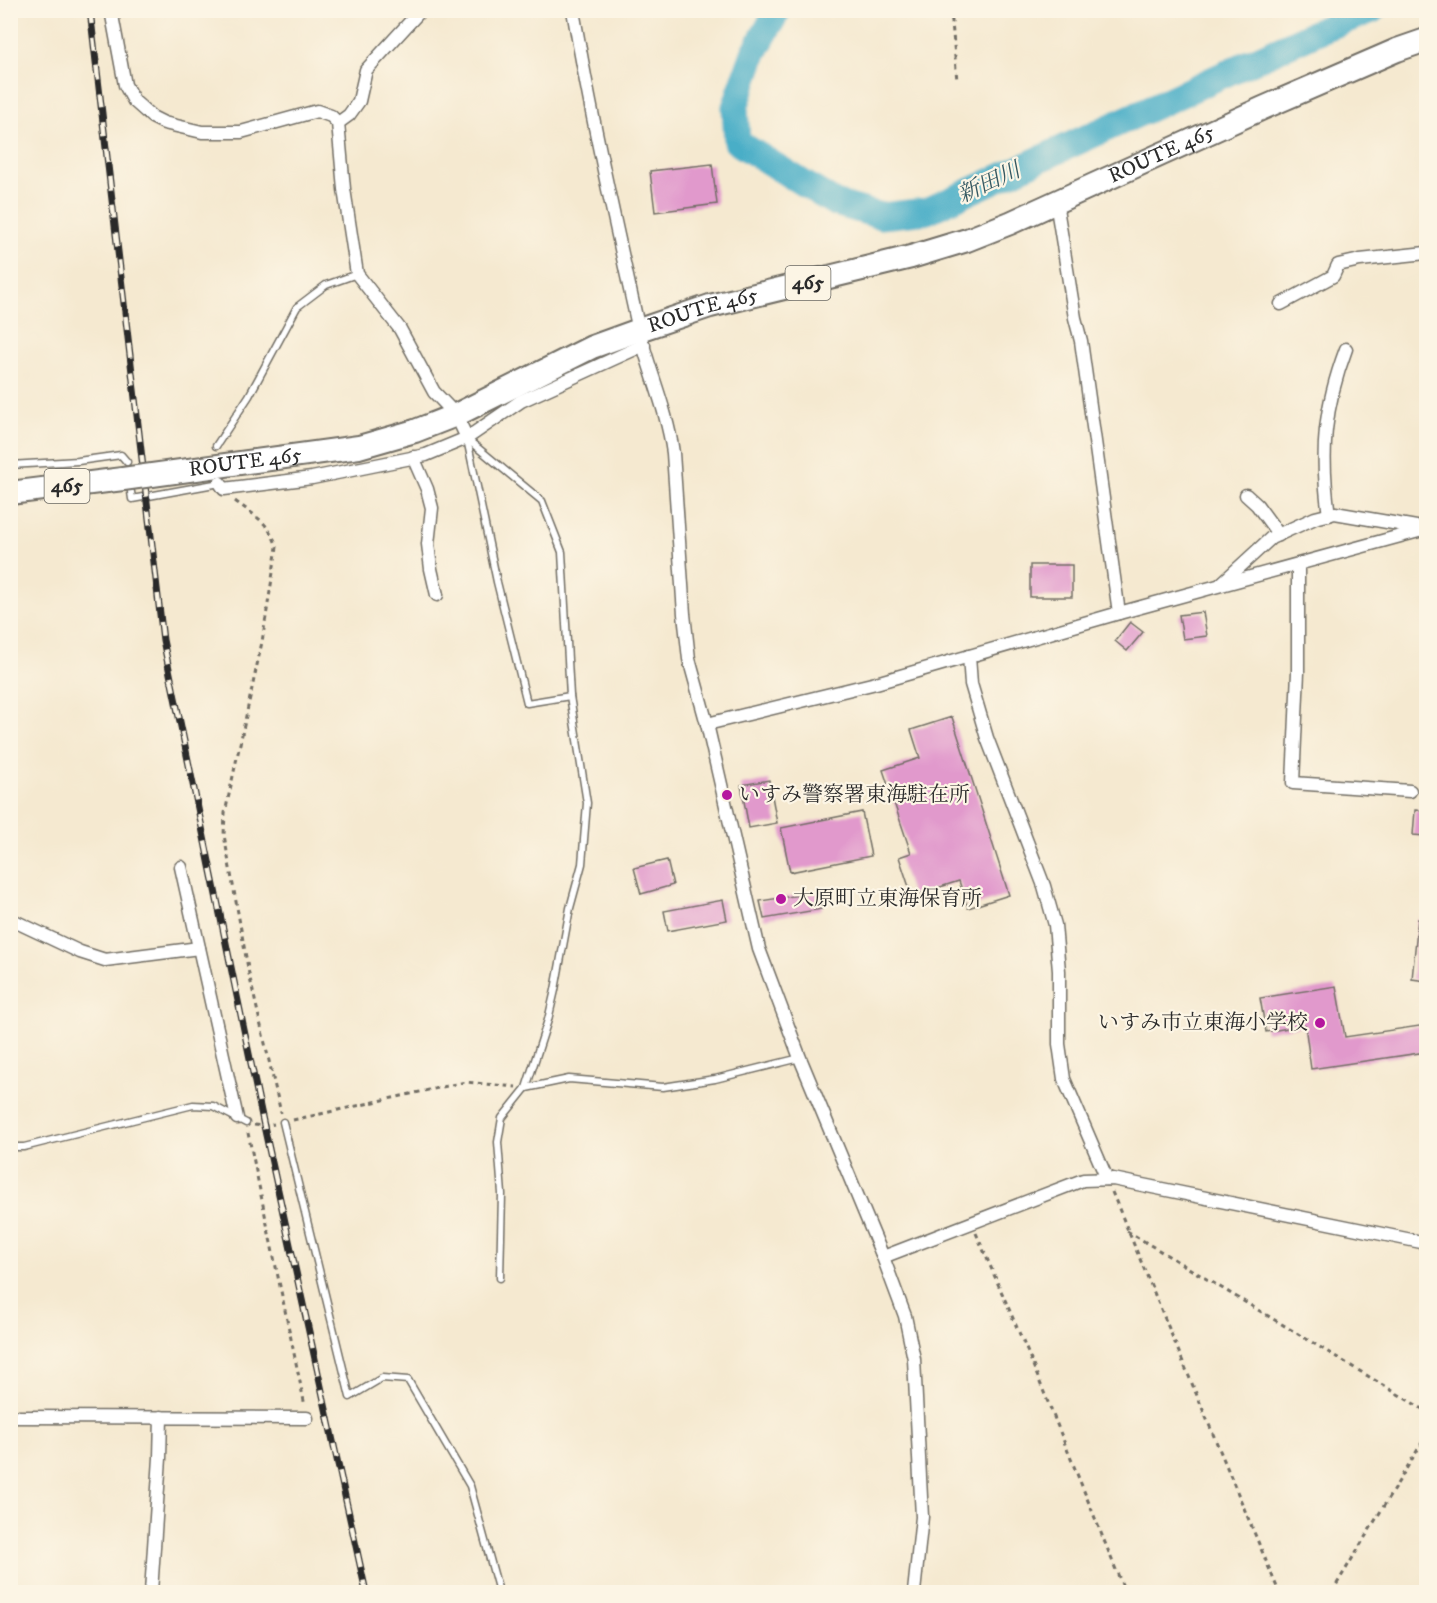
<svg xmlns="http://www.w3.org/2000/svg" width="1437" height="1603" font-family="'IM FELL DW Pica','Noto Serif JP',serif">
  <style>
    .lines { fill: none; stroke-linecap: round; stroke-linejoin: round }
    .river { stroke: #48aec7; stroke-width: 27 }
    .building { fill: #e199cc }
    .lane-casing { stroke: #726e65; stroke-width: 9 }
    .street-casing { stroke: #726e65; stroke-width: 15 }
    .highway-casing { stroke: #726e65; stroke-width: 26 }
    .path { stroke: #726e65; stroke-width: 3; stroke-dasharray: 4.5 4.5; stroke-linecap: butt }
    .lane { stroke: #fff; stroke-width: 6 }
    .street { stroke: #fff; stroke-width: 12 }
    .highway { stroke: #fff; stroke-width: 22 }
    .rail-casing { stroke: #2b2b2b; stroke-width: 7 }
    .rail { stroke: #fcf5e5; stroke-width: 4.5; stroke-dasharray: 14; stroke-linecap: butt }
    .highway-bridge-casing { stroke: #726e65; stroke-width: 26; stroke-linecap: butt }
    .highway-bridge { stroke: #fff; stroke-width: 22 }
    .poi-dot { fill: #b5179e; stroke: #fcf5e5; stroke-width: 2 }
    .labels { text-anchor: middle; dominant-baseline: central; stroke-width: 4.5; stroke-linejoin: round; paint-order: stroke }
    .shield { fill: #fcf5e5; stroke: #6a6863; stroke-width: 1.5 }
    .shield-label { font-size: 20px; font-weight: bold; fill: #2b2b2b }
    .street-label { font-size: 21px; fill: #2b2b2b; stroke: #fcf5e5 }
    .poi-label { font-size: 21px; fill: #2b2b2b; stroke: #fcf5e5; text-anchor: start }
    .water-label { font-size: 22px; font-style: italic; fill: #355962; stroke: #fcf5e5 }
  </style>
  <rect width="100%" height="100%" fill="#fcf5e5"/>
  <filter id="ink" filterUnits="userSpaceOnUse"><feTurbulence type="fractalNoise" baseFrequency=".0167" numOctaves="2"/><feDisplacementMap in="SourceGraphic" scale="12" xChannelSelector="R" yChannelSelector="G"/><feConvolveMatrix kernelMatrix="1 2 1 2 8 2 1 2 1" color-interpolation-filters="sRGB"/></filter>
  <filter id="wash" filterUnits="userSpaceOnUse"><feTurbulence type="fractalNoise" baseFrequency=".008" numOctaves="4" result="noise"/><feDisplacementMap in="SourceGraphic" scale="24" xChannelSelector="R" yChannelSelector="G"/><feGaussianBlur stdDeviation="1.35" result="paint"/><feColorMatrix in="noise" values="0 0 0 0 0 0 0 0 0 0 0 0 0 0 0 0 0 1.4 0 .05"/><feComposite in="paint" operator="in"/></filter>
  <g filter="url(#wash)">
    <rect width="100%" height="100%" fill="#f5e9d0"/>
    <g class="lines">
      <!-- river -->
      <path class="river" d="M778,10L754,53L735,107L737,142L835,203L881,216L927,211L1321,30L1372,10"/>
    </g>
    <g id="blocks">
      <!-- building -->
      <g class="building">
        <path d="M712,164L717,204L655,212L650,171Z"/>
        <rect x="1030" y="565" width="42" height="32"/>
        <path d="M1203,612L1207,636L1183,639L1179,615Z"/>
        <path d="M1130,622L1143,632L1127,651L1115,641Z"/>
        <path d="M952,717L1009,895L968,908L959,881L912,896L899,857L911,853L883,770L920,758L911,730Z"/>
        <path d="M769,780L777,823L749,828L741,785Z"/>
        <path d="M1415,810L1426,811V836L1413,835Z"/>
        <path d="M862,812L871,856L790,872L781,828Z"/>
        <path d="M667,860L673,885L641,894L634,868Z"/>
        <path d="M819,892L822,909L764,919L760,901Z"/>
        <path d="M723,900L727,920L668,931L664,911Z"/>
        <path d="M1418,919H1426V981L1412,979Z"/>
        <path d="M1336,986L1345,1037L1426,1025V1052L1311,1069L1305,1025L1266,1032L1260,998Z"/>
      </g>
    </g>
  </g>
  <g filter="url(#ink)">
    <use href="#blocks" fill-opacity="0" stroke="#726e65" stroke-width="1.5"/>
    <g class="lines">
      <!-- lane casing -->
      <g class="lane-casing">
        <g id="lane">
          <path d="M467,439L542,501L562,552L570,696L587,803L582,864L570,908L555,990L548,1020L526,1088L502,1118L498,1142L502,1194L500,1278"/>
          <path d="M467,439L497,582L527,703L570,696"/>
          <path d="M216,446L249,396L297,307L326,285L357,274"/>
          <path d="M10,465L78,461L121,455L127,462"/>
          <path d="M131,492L132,499L220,483"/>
          <path d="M526,1088L569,1079L663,1087L715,1079L800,1058"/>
          <path d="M283,1122L350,1397L382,1378L408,1380L470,1486L499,1592"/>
          <path d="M10,1147H24L193,1105L213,1106L246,1123"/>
        </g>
      </g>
      <!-- street casing -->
      <g class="street-casing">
        <g id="street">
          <path d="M111,10L125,85L134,101L152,117L164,123L202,132H241L317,111L331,116L338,123L344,189L357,274L400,329L434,392L456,415L467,438"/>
          <path d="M573,10C591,116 615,222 638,326C648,369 667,409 673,453L684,614L689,659L707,724L759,949L800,1058L883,1257L905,1316L914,1359L922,1517L914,1592"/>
          <path d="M338,123L349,115L359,101L366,70L421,10"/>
          <path d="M1056,202L1075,318L1081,341L1119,613"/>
          <path d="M1281,304L1333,276L1338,265L1360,260L1426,253"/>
          <path d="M413,457L427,489L432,508L428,544L431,569L437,595"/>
          <path d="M220,483L224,489L312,478L426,455L467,438L521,401L644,345"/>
          <path d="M1246,495L1257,505L1279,535"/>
          <path d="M1329,515C1320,452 1324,408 1346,349"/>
          <path d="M1298,565V672L1293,783L1410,791"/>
          <path d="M1221,584L1271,538L1315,518L1335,513L1422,528"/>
          <path d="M969,656L971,684L987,738L1044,886L1055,925L1059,971V1044L1064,1079L1107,1179"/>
          <path d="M707,724L876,683L1119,613L1426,529"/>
          <path d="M181,867L237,1118"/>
          <path d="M10,919L80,952L105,960L199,948"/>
          <path d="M883,1257L1083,1180L1113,1179L1426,1243"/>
          <path d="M10,1417L307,1418"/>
          <path d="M151,1592L160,1458L161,1417"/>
        </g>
      </g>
      <!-- highway casing -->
      <g class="highway-casing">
        <g id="highway">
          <path id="s1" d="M174,472L359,447L415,431L456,415L592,347L639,330L710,306L911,257L967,240L1010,223L1263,108L1397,50L1426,40"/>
          <path d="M10,493L123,479"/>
        </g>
      </g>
      <!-- path -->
      <g class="path">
        <path d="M951,10L957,81"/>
        <path d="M235,501C255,516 269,522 277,547L262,642L225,813L224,835L249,974L281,1113"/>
        <path d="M293,1120L465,1082L516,1087"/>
        <path d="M254,1125L264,1126L274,1124"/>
        <path d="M248,1133L305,1406"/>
        <path d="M1112,1192L1279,1592"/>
        <path d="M1127,1231L1426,1411"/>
        <path d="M976,1233L1028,1353L1125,1592"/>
        <path d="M1332,1592L1426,1436"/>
      </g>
      <!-- lane -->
      <use href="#lane" class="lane"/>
      <!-- street -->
      <use href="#street" class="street"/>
      <!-- highway -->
      <use href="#highway" class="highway"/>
      <!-- rail casing -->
      <g class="rail-casing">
        <path id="rail" d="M90,10L163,640L264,1126L366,1592"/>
      </g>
      <!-- rail -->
      <use href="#rail" class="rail"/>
      <!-- highway-bridge casing -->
      <g class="highway-bridge-casing">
        <path id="highway-bridge" d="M123,479L174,472"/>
      </g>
      <!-- highway-bridge -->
      <use href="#highway-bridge" class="highway-bridge"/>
    </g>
  </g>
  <!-- markers -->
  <g class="poi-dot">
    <circle cx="727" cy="795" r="6"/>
    <circle cx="781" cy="899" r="6"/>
    <circle cx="1320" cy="1023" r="6"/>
  </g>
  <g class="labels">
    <!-- shield labels -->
    <g class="shield">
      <rect x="785.5" y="266" width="45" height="34" rx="4.5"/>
      <rect x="44.5" y="469" width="45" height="34" rx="4.5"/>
    </g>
    <g class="shield-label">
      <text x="808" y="283">465</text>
      <text x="67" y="486">465</text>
    </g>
    <!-- street labels -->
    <g class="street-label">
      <text stroke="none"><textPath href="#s1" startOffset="1044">ROUTE 465</textPath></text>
      <text stroke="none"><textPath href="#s1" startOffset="558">ROUTE 465</textPath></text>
      <text stroke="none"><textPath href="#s1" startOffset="72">ROUTE 465</textPath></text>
    </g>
    <!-- poi labels -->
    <g class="poi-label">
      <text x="739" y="795">いすみ警察署東海駐在所</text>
      <text x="793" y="899">大原町立東海保育所</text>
      <text x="1308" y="1023" text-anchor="end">いすみ市立東海小学校</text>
    </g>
    <!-- water labels -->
    <g class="water-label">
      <text transform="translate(989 183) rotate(-25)">新田川</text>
    </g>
  </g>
  <!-- margin -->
  <rect width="1437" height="1603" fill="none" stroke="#fcf5e5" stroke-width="36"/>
</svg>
